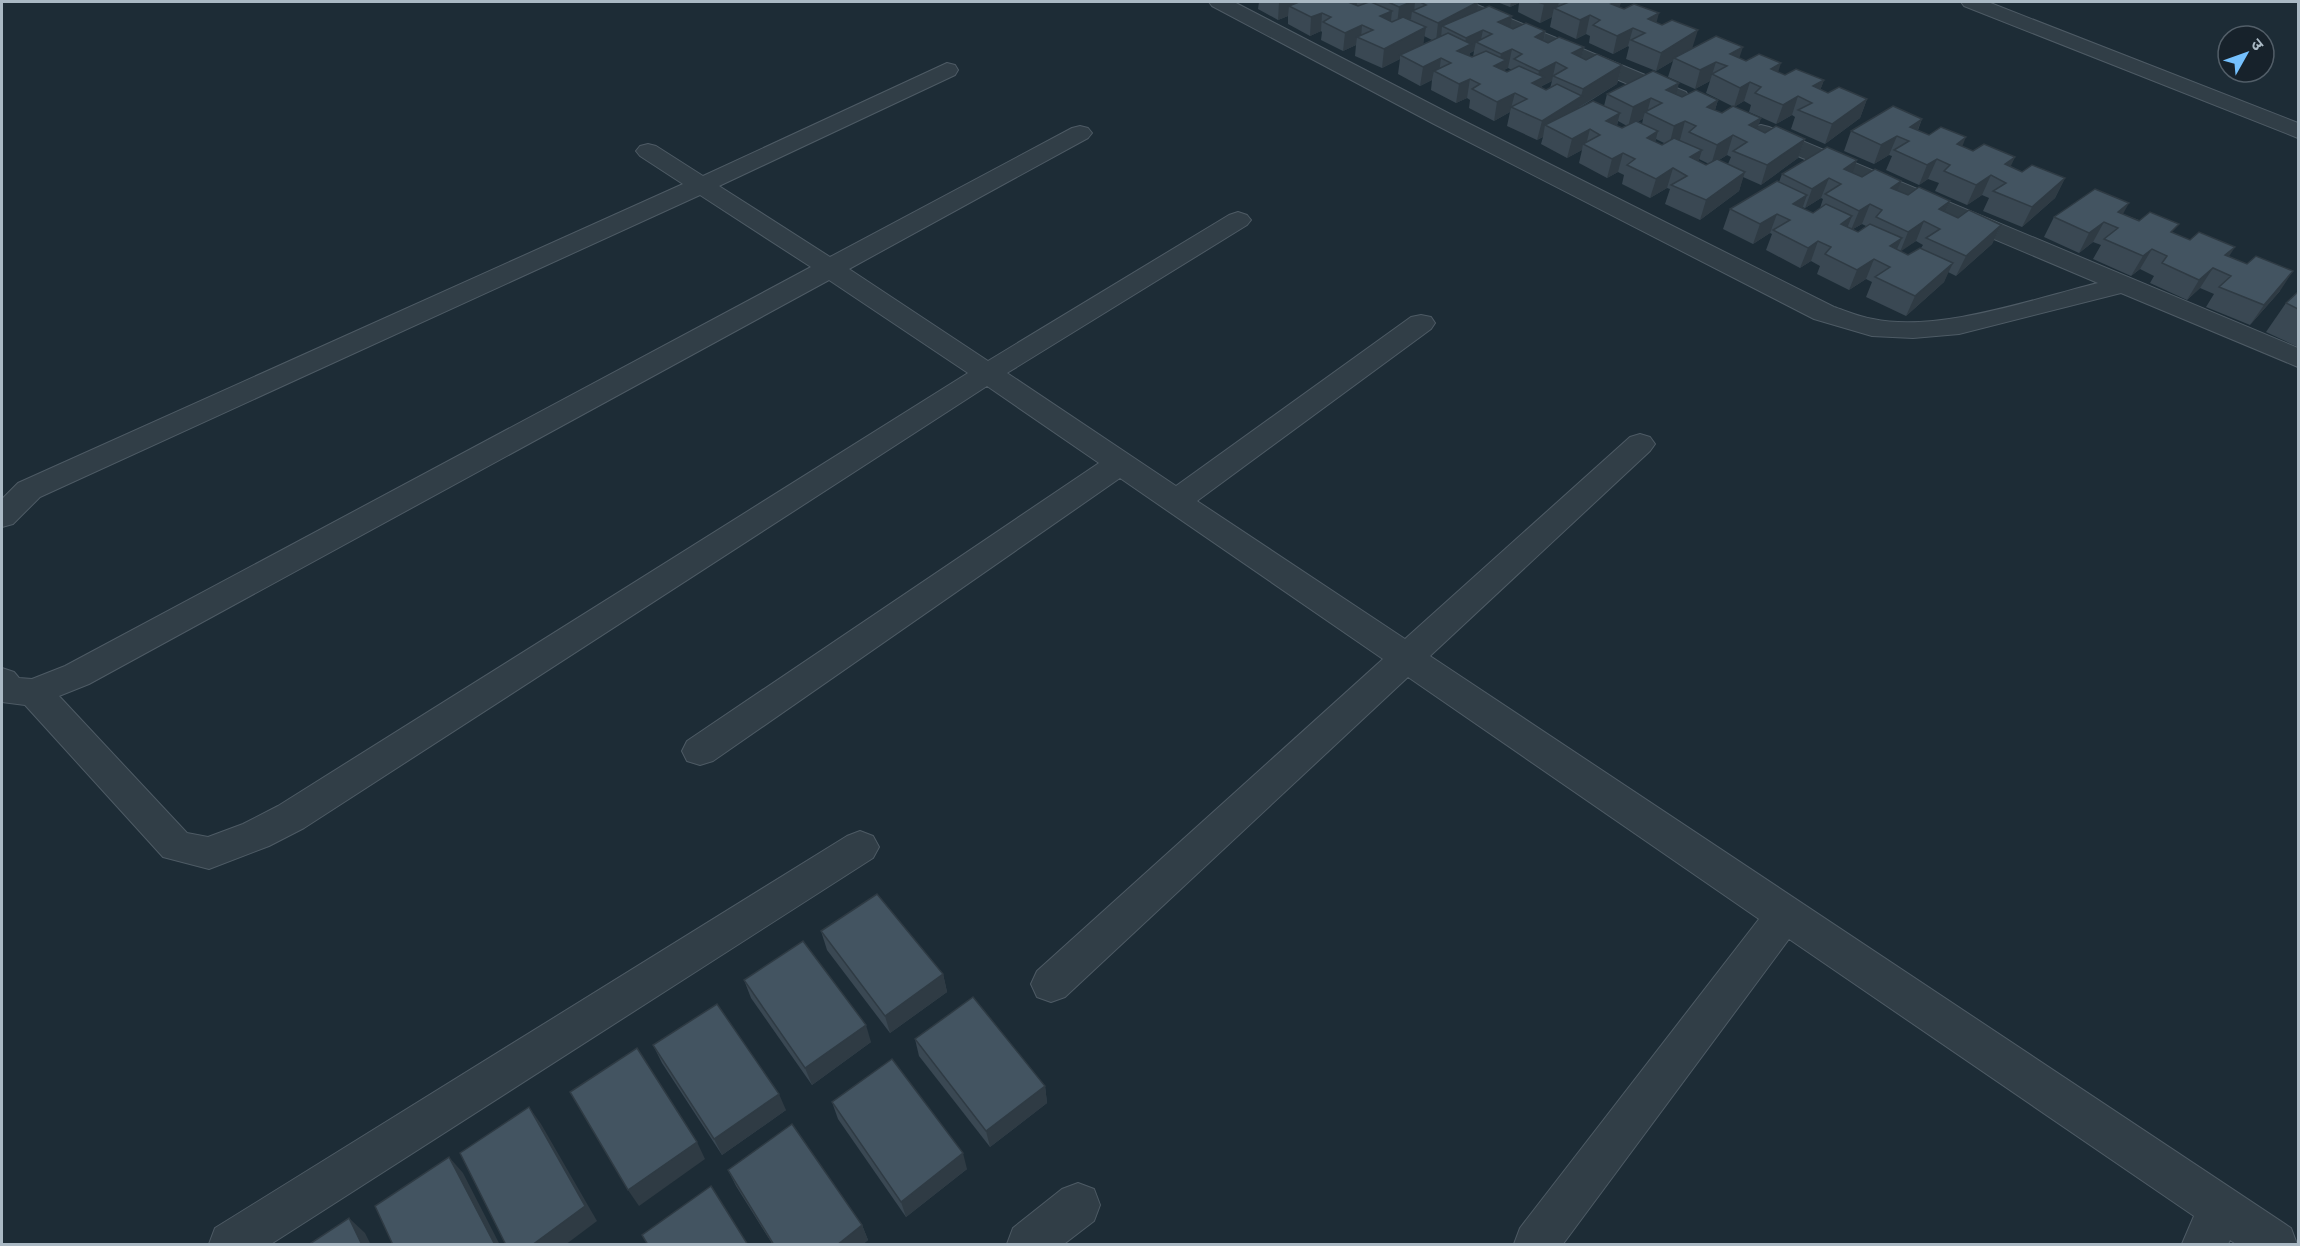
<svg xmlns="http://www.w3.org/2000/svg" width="2300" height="1246" font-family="'Archivo Narrow','Noto Sans Devanagari',sans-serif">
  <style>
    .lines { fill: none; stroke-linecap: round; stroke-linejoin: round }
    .minor-casing { stroke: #4e5b65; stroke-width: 2 }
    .minor { fill: #313e47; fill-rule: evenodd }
    .wall { fill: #3a4853; fill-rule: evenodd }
    .shaded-wall { fill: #2f3b44 }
    .building { fill: #435461; stroke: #2f3b44; stroke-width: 1.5 }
  </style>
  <rect width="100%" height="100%" fill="#1d2c36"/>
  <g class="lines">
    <!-- minor casing -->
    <g class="minor-casing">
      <g id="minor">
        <path d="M1209,2H1234L1450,114L1834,307C1846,311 1860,317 1873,319C1938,333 2033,299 2098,283L1753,137L1749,132L1753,127L1761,125L1769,127L2298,348V367L2121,293L1959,334L1913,338L1872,336L1814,319L1434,124L1212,6Z"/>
        <path d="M1443,2H1470L1686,92L1689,97L1686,102L1678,104L1670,102L1446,6Z"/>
        <path d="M1961,2H1988L2298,123V138L1964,6Z"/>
        <path d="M947,63L955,65L958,70L955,75L719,186L830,257L1072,128L1080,126L1088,128L1092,133L1088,138L849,269L988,361L1229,215L1238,212L1247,215L1251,220L1247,225L1007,373L1176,486L1411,317L1421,315L1431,317L1435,323L1431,329L1197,501L1405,639L1630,437L1640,434L1650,437L1655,444L1650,451L1430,656L2291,1228L2297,1244H2236L2230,1240L2228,1244H2182L2194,1216L1789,939L1563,1244H1514L1520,1228L1759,919L1408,677L1065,997L1051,1002L1037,997L1031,984L1037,971L1383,659L1120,478L713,761L700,765L687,761L682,751L687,741L1099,463L987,386L304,828L269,846L209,869L163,857L25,705L2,702V668L14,672L19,678L32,679L65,666L811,267L700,195L40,497L13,524L2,527V499L18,483L683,184L640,156L636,151L640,146L648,144L656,146L703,176ZM829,280L968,373L278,806L243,824L208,837L187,833L59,696L89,684Z"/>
        <path d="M860,831L873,836L879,847L873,858L271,1244H209L215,1228L847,836Z"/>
        <path d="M1078,1183L1094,1189L1100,1205L1094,1221L1064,1244H1007L1013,1228L1062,1189Z"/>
      </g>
    </g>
    <!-- minor -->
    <use href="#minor" class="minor"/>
  </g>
  <!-- wall -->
  <g class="wall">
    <path d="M1259,2H1478L1476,11L1513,29L1545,31L1544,41L1548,43L1584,47L1581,58L1586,60L1622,65L1617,84L1579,108L1604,106L1607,94L1676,95L1682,97L1718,100L1715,110L1722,113L1761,118L1757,129L1765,133L1805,139L1798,158L1761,185L1743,177L1739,191L1700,220L1665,204L1670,189L1667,188L1650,198L1622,184L1624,175L1618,172L1607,178L1579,163L1582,150L1567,158L1541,144L1543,137L1537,140L1507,126L1510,112L1494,121L1469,108L1470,100L1467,98L1456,103L1431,90L1432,80L1420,86L1398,74L1400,59L1382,68L1355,56L1356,45L1343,51L1321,40L1322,32L1321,31L1310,36L1288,24V16L1278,20L1258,9ZM1424,36L1432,40L1423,44ZM1474,51L1473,57H1472L1469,56L1470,53ZM1508,68L1512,70L1507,72L1504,70ZM1552,81L1550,88L1546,90L1542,88V86ZM1642,119H1643L1642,124L1638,122ZM1618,121L1627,126L1622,128L1617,126ZM1656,139L1664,143L1662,145L1655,142ZM1727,155L1731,157L1728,164L1719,160ZM1699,159L1709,164L1706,165L1698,162Z"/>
    <path d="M1497,2H1621L1619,7L1657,23L1693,48L1739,58L1785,75L1824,80L1820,90L1828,93L1867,99L1860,118L1825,144L1791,129L1795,117L1792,115L1776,124L1749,112L1751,105L1744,101L1734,107L1706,93L1710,81L1695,89L1668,77L1673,61L1656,71L1626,59L1629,47L1628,46L1613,54L1589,43L1590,36L1586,34L1576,39L1550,27L1552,17L1540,23L1518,12L1519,3L1510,7Z"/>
    <path d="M1922,119L1918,130L1929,135L1973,151L2015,157L2010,166L2022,172L2065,178L2055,198L2022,227L1983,211L1989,198L1982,195L1967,205L1935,191L1939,183L1928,179L1919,185L1886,170L1892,156L1889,155L1874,164L1844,151L1851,131Z"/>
    <path d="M1852,173L1908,195L1950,201L1945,212L1958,218L2001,225L1992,244L1956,276L1948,272L1944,282L1906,316L1866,297L1872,282L1866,279L1849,290L1817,274L1820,266L1811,261L1800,268L1766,250L1772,234L1770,233L1753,244L1723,229L1730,209L1779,182L1782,174ZM1821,198L1823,199L1820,208L1813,213L1802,208V207L1805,208ZM1862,224L1866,226L1858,232L1853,229ZM1916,241L1923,245L1921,248L1908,255L1900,251Z"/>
    <path d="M2123,214L2174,233L2229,256L2280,291L2250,325L2206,307L2214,294L2200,288L2187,300L2150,283L2154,276L2140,269L2131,276L2093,259L2101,245L2093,242L2079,253L2044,237L2054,217Z"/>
    <path d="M2298,292V347L2266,332L2286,303Z"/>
    <path d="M821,931L943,974L947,992L890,1033L827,950Z"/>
    <path d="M744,980L871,1042L812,1085L751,998Z"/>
    <path d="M915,1039L1045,1086L1047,1103L990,1147L919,1056Z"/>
    <path d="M653,1045L786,1110L722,1155L662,1063Z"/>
    <path d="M832,1102L967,1169L906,1217L838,1119Z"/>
    <path d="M728,1170L862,1225L868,1240L862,1245H773L736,1186Z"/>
  </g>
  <!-- shaded-wall -->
  <g class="shaded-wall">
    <path d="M1279,2H1297L1296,10L1289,6L1288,16L1278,20Z"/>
    <path d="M1346,2H1357L1356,14Z"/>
    <path d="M1411,2H1415L1414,12L1412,11L1411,19L1397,25L1399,7Z"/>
    <path d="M1478,2L1475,20L1442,26L1441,39L1436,41L1438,23Z"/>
    <path d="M1511,2H1520L1519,3L1510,7Z"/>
    <path d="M1550,2H1559L1557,10L1554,8L1552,17L1540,23L1544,4Z"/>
    <path d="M1615,2H1621L1617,17L1611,4Z"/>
    <path d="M1392,11L1390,29L1380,16Z"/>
    <path d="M1322,13L1321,31L1310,36L1311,17Z"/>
    <path d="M1659,13L1654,32L1648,19Z"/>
    <path d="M1590,15L1586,34L1576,39L1580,20Z"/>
    <path d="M1512,16L1509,34L1498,22Z"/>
    <path d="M1362,25L1361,39L1357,37L1356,45L1343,51L1345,33Z"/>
    <path d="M1426,27L1423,46L1400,55V59L1382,68L1384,49Z"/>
    <path d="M1633,28L1628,46L1613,54L1617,36Z"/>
    <path d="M1483,30L1480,44L1476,42L1474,51L1470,53L1468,63L1457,51L1464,47L1466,38Z"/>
    <path d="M1698,30L1692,49L1674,58L1673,61L1656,71L1661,53Z"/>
    <path d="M1545,31L1542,50L1535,37Z"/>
    <path d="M1584,47L1579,66L1572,53Z"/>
    <path d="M1743,47L1737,65L1730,54Z"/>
    <path d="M1512,49L1508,68L1504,70L1502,79L1494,66L1499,63L1501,54Z"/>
    <path d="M1441,58L1439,74L1434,71L1432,80L1420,86L1423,67Z"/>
    <path d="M1556,62L1552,81L1542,86L1540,96L1532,83L1537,80L1539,71Z"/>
    <path d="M1716,62L1710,81L1695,89L1700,70Z"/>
    <path d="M1781,63L1775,82L1771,69Z"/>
    <path d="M1622,65L1617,84L1579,107L1578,115L1545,125L1543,137L1537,140L1542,121L1581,96L1583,89Z"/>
    <path d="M1470,79L1467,98L1456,103L1459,84Z"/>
    <path d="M1824,80L1817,99L1813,86Z"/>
    <path d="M1750,82L1744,101L1734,107L1740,88Z"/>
    <path d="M1679,83L1674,102L1666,90Z"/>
    <path d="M1515,93L1510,112L1494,121L1497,102Z"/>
    <path d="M1798,96L1792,115L1776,124L1783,105Z"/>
    <path d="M1651,98L1647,113L1645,112L1643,119L1628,127L1633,107Z"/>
    <path d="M1867,99L1860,118L1825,144L1832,124Z"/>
    <path d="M1718,100L1712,119L1707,107Z"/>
    <path d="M1620,113L1615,132L1606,121Z"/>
    <path d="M1761,118L1754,138L1749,125Z"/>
    <path d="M1922,119L1914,138L1910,127Z"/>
    <path d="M1685,121L1680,140L1669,146L1674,126Z"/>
    <path d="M1590,129L1586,145L1583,144L1582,150L1567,158L1572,139Z"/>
    <path d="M1658,131L1653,150L1647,138Z"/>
    <path d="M1733,135L1727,155L1711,165L1717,145Z"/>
    <path d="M1897,136L1889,155L1874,164L1881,145Z"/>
    <path d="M1966,137L1958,157L1957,144Z"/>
    <path d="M1805,139L1798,158L1761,185L1767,165Z"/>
    <path d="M1702,150L1696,170L1690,157Z"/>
    <path d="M1623,153L1618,172L1607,178L1612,159Z"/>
    <path d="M2015,157L2006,177L2005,164Z"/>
    <path d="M1937,159L1928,179L1919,185L1927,165Z"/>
    <path d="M1857,160L1850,180L1844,169Z"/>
    <path d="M1673,168L1667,188L1650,198L1656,179Z"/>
    <path d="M1745,172L1739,191L1700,220L1706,200Z"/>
    <path d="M1991,175L1982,195L1967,205L1976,185Z"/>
    <path d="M1829,178L1821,198L1805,208L1812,189Z"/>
    <path d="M2065,178L2055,198L2022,227L2032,207Z"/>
    <path d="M1901,181L1893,200L1891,188Z"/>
    <path d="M1807,195L1800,215L1793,204Z"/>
    <path d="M1950,201L1941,221L1939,209Z"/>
    <path d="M2129,203L2118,223V212Z"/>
    <path d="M1870,204L1862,224L1851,230L1859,211Z"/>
    <path d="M1777,214L1770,233L1753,244L1760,224Z"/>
    <path d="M1852,216L1844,236L1841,224Z"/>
    <path d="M1924,221L1916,241L1900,252L1908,232Z"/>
    <path d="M2104,222L2093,242L2079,253L2089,233Z"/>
    <path d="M2001,225L1992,244L1956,276L1966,256Z"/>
    <path d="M1902,238L1893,258L1890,246Z"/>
    <path d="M1818,241L1811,261L1800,268L1808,248Z"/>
    <path d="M2235,247L2223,266L2225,255Z"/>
    <path d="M2152,249L2140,269L2131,276L2143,256Z"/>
    <path d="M1874,259L1866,279L1849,290L1857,270Z"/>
    <path d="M1953,263L1944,282L1906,316L1915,296Z"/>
    <path d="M2213,268L2200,288L2187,300L2199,280Z"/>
    <path d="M2293,271L2280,291L2250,325L2264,305Z"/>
    <path d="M943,974L947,992L890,1033L885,1016Z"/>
    <path d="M866,1025L871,1042L812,1085L805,1068Z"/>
    <path d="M1045,1086L1047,1103L990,1147L986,1131Z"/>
    <path d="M779,1094L786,1110L722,1155L714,1139Z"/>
    <path d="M529,1107L541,1124L597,1221L565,1245H532Z"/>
    <path d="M697,1142L705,1159L639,1206L628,1190Z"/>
    <path d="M963,1153L967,1169L906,1217L901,1202Z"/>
    <path d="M449,1157L463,1173L500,1245H495Z"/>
    <path d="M349,1218L365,1233L371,1245H362Z"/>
    <path d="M862,1225L868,1240L862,1245H837Z"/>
  </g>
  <!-- building -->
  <g class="building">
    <path d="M1299,2H1348L1358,6L1369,2H1371L1392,11L1380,16L1392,22L1403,17L1426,27L1384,49L1357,37L1373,30L1362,25L1345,33L1323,22L1331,17L1322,13L1311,17L1289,6Z"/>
    <path d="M1388,2H1411L1399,7Z"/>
    <path d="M1420,2H1478L1438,23L1412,11L1426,5Z"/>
    <path d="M1538,2H1550L1544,4Z"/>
    <path d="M1569,2H1615L1611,4L1624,9L1634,4L1659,13L1648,19L1662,25L1672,20L1698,30L1661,53L1631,40L1645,33L1633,28L1617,36L1593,25L1600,20L1590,15L1580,20L1554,8Z"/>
    <path d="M1489,6L1512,16L1498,22L1513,29L1526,23L1545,31L1535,37L1548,43L1559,37L1584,47L1572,53L1586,60L1597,54L1622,65L1583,89L1553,76L1567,68L1556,62L1539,71L1514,59L1522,54L1512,49L1501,54L1476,42L1492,34L1483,30L1466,38L1442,26Z"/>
    <path d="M1448,33L1471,44L1457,51L1472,57L1486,51L1506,60L1494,66L1507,72L1519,66L1544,77L1532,83L1546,90L1557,84L1582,96L1542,121L1511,107L1527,99L1515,93L1497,102L1472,89L1480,84L1470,79L1459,84L1434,71L1451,63L1441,58L1423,67L1400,55Z"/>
    <path d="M1716,36L1743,47L1730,54L1746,61L1759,54L1781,63L1771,69L1785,75L1796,69L1824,80L1813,86L1828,93L1839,87L1867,99L1832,124L1798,110L1812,103L1798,96L1783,105L1755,93L1761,87L1750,82L1740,88L1712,74L1727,66L1716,62L1700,70L1674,58Z"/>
    <path d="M1653,71L1679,83L1666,90L1682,97L1696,90L1718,100L1707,107L1722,113L1733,106L1761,118L1749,125L1765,133L1776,126L1805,139L1767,165L1733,151L1747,142L1733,135L1717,145L1689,132L1696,126L1685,121L1674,126L1645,112L1662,103L1651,98L1633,107L1607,94Z"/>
    <path d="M1593,101L1620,113L1606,121L1622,128L1636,121L1658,131L1647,138L1662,145L1674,138L1702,150L1690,157L1706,165L1717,159L1745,172L1706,200L1671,185L1687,176L1673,168L1656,179L1627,165L1635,159L1623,153L1612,159L1583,144L1600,135L1590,129L1572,139L1545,125Z"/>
    <path d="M1893,106L1922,119L1910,127L1929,135L1941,127L1966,137L1957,144L1973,151L1984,144L2015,157L2005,164L2022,172L2032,165L2065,178L2032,207L1993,191L2006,183L1991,175L1976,185L1944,171L1950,165L1937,159L1927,165L1894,150L1909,141L1897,136L1881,145L1851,131Z"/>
    <path d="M1827,147L1857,160L1844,169L1862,177L1875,169L1901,181L1891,188L1908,195L1919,187L1950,201L1939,209L1958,218L1969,210L2001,225L1966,256L1926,238L1940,229L1924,221L1908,232L1876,217L1882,210L1870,204L1859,211L1825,194L1841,184L1829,178L1812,189L1782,174Z"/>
    <path d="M1777,181L1807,195L1793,204L1813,213L1826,204L1852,216L1841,224L1858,232L1870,224L1902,238L1890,246L1908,255L1920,248L1953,263L1915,296L1875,277L1890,267L1874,259L1857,270L1825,254L1831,247L1818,241L1808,248L1773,230L1790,220L1777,214L1760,224L1730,209Z"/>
    <path d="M2095,189L2129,203L2118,212L2139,221L2150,212L2179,224L2171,232L2190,240L2199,232L2235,247L2225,255L2247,264L2256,256L2293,271L2264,305L2219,287L2231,276L2213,268L2199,280L2162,263L2167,256L2152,249L2143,256L2104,239L2118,228L2104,222L2089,233L2054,217Z"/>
    <path d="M2298,292V309L2286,303Z"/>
    <path d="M877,894L943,974L885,1016L821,931Z"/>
    <path d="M803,941L866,1025L805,1068L744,980Z"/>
    <path d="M973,997L1045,1086L986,1131L915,1039Z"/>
    <path d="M717,1004L779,1094L714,1139L653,1045Z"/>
    <path d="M637,1048L697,1142L628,1190L570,1092Z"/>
    <path d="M892,1059L963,1153L901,1202L832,1102Z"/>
    <path d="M529,1107L585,1206L532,1245H506L460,1153Z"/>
    <path d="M792,1124L862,1225L837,1245H774L728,1170Z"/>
    <path d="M449,1157L495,1245H393L375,1206Z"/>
    <path d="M711,1186L748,1245H648L642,1235Z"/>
    <path d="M349,1218L362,1245H308Z"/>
  </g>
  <!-- border -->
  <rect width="2300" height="1246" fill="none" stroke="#aab9c4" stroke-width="6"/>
  <!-- north arrow -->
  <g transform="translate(2246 54) rotate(50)"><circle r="28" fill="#17222b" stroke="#525e68" stroke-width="1.5"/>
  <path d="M0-4.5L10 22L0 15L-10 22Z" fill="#75c1fe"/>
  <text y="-9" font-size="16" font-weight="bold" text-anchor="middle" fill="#aab9c4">उ</text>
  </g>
</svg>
